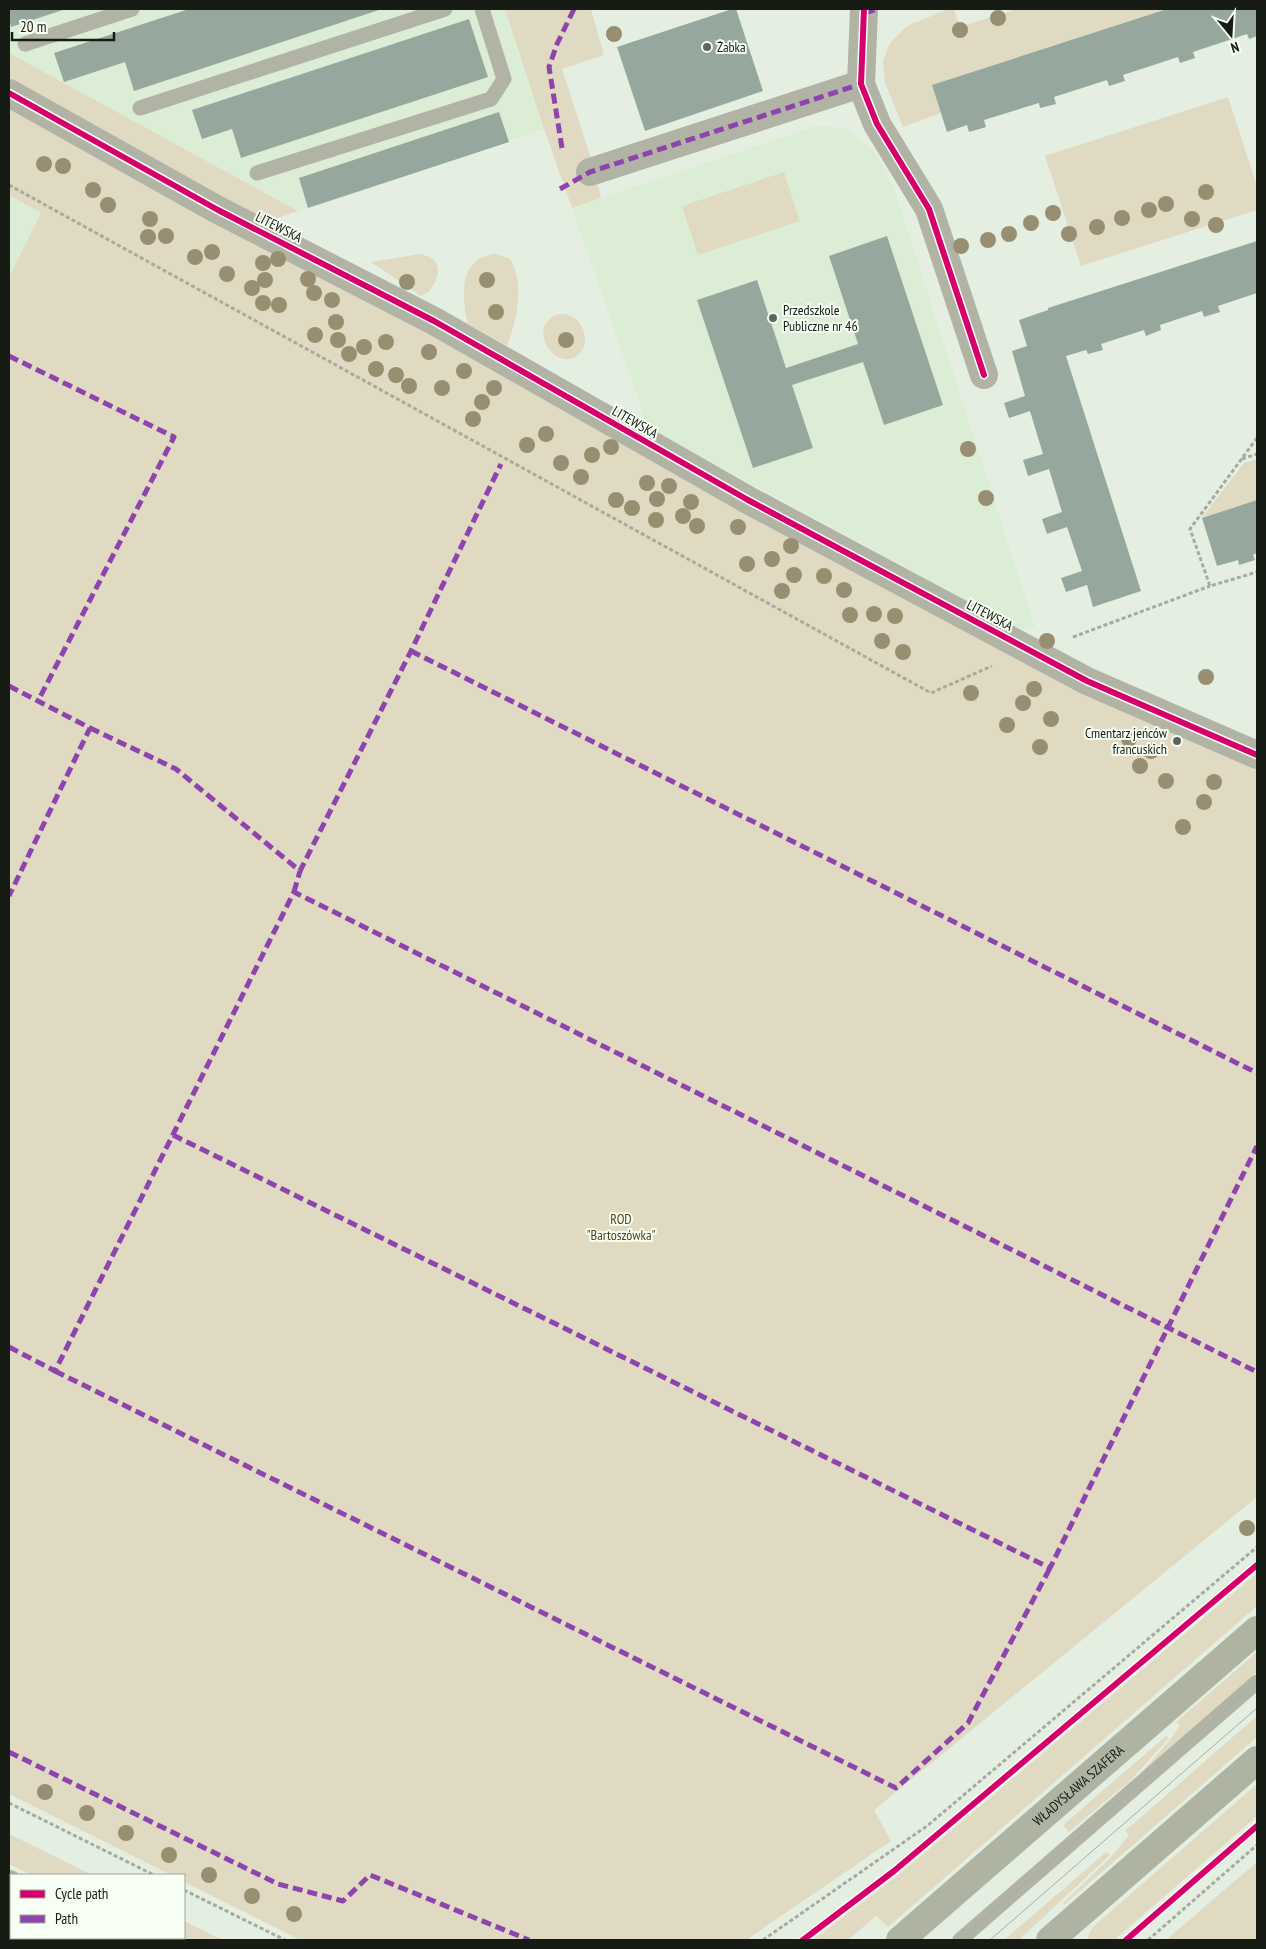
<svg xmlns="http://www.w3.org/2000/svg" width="1266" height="1949" font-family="'PT Sans Narrow',sans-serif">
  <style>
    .built { fill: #dcedd5 }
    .green { fill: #e1dac2 }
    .building { fill: #96a89d }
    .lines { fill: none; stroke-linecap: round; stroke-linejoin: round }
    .path { stroke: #a7aa9e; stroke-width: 3; stroke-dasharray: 4 2.5; stroke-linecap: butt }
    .service { stroke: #b1b4a5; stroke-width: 15 }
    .minor { stroke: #b1b4a5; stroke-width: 28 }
    .secondary { stroke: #afb3a1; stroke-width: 28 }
    .tram { stroke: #a8aca0; stroke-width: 1 }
    .quiet { stroke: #8e44ad; stroke-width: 5; stroke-dasharray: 10 5; stroke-linecap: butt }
    .cycleway-casing { stroke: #f7fef4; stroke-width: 9 }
    .cycleway { stroke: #d6006c; stroke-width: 6 }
    .tree { fill: #988f72 }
    .poi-dot { fill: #5e665b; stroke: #f7fef4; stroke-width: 2 }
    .labels { text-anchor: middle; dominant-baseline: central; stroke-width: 4; stroke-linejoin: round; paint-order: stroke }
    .poi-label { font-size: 14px; fill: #161c13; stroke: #f7fef4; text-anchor: start }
    .street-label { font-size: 14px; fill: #161c13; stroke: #f7fef4 }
    .park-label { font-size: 14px; fill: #594018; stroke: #f7fef4 }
  </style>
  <rect width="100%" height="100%" fill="#e5efe1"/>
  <!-- built -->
  <g class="built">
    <path d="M9,9H506L544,129L298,211L9,53Z"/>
    <path d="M815,126L846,128L876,153L893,185L1035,627L1020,629L648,428L572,208Z"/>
    <path d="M9,195L41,213L9,277Z"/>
  </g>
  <!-- green -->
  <g class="green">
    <path d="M505,9H591L604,55L562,69L592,161L601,198L572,208L544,129Z"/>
    <path d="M948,9H954L960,27L1017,9H1167L932,85L941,113L903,127L885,83L883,61L890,43L907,26Z"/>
    <path d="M9,53L298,211L267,222L9,81Z"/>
    <path d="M1228,97L1257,186V210L1081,266L1045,156Z"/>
    <path d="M9,104L1257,765V1497L874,1810L891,1841L746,1940H300L184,1882V1875H171L9,1794V277L41,213L9,195Z"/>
    <path d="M784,172L800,221L698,255L682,206Z"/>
    <path d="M420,254C444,259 440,275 430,291L421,296L371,262Z"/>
    <path d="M495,254L510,259C525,286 517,319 507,346L467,323C462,294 458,259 495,254Z"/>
    <path d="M559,314C563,314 567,314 571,316C583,321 590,341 581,352C559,378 522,326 559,314Z"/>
    <path d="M1257,459V500L1202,518L1244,463Z"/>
    <path d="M1257,1573V1606L888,1927L876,1916L848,1940H813L897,1876Z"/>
    <path d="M1257,1652V1672L1140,1774L1170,1740L1180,1725L1176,1722Z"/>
    <path d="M1257,1716V1737L1064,1905L1063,1903L1111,1857L1129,1835L1125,1831Z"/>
    <path d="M1166,1736L1169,1738L1132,1779L1069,1832L1063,1825Z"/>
    <path d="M1257,1784V1816L1114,1940H1087L1090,1931L1094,1926Z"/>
    <path d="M9,1834L92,1875H31L9,1864Z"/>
    <path d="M1106,1852L1110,1855L1019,1940H1004Z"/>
    <path d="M1257,1862V1940H1166Z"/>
    <path d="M184,1921L223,1940H164L158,1938H184Z"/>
  </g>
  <!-- building -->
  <g class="building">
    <path d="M9,9H66L11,27L9,19Z"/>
    <path d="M189,9H382L134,91L125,62L64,82L54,53Z"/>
    <path d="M732,9H736L763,91L645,131L617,47Z"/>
    <path d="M1167,9H1257V36L1249,39L1247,34L1193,52L1195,58L1180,63L1178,57L1123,75L1125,81L1109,86L1107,80L1054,97L1056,104L1040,108L1039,103L984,120L986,127L969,132L967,125L947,132L932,85Z"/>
    <path d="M469,19L488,77L241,158L232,129L202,139L192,110Z"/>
    <path d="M499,112L509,142L308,208L299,178Z"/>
    <path d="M887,236L943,405L884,425L863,362L792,385L813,448L753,468L697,300L757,280L786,368L858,344L829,256Z"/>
    <path d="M1257,241V293L1218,306L1220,312L1204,317L1202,311L1160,325L1161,330L1146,336L1144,330L1101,344L1103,350L1088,354L1086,350L1066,356L1141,591L1093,607L1087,585L1066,592L1061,578L1082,571L1067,527L1047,534L1042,519L1062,512L1049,469L1028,476L1023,460L1043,454L1030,411L1009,418L1004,403L1025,396L1012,351L1027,346L1019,320L1048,310V308Z"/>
    <path d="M1257,500V553L1253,555L1255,560L1239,565L1238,560L1217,566L1202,518Z"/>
  </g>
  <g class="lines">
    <!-- path -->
    <g class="path">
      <path d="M9,185L931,693L992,666"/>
      <path d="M1257,438L1190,529L1210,586L1257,572"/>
      <path d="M1242,459L1257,454"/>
      <path d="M1073,637L1210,586"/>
      <path d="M9,1803L154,1875"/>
      <path d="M184,1890L285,1940"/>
      <path d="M763,1940L927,1826L1257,1547"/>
      <path d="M1148,1940L1257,1845"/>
    </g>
    <!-- service -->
    <g class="service">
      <path d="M25,44L132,9"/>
      <path d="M140,108L445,9"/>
      <path d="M257,173L491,99L504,79L482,9"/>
      <path d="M960,1940L1257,1682"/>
    </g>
    <!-- minor -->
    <g class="minor">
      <path d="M864,9L861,84L877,124L929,209L984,375"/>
      <path d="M9,93L218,210L434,321L748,500L1087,681L1257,755"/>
      <path d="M590,172L861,84"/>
    </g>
    <!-- secondary -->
    <g class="secondary">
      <path d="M9,1884L11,1886"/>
      <path d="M116,1938L121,1940"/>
      <path id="s1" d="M900,1940L1257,1630"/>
      <path d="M1050,1940L1257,1760"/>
    </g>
    <!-- tram -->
    <g class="tram">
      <path d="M9,1918L11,1920"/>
      <path d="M9,1938L13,1940"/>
      <path d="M47,1938L52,1940"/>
      <path d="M960,1940L1257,1682"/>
      <path d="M990,1940L1257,1708"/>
    </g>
    <!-- quiet -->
    <g class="quiet">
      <path d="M865,13L877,9"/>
      <path d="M562,148L549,67L557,44L574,9"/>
      <path d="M560,189L590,172L861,84"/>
      <path d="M9,356L174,437L38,701"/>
      <path d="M411,651L1257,1073"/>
      <path d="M9,686L90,728L9,896"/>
      <path d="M90,728L176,769L300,871L411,651L501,464"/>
      <path d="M294,892L300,871"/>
      <path d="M173,1135L1050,1568L1257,1146"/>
      <path d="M9,1347L55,1371L294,892L1257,1372"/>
      <path d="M55,1371L896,1788L968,1723L1050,1568"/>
      <path d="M9,1752L278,1884L343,1901L370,1875L529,1940"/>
    </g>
    <!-- cycleway casing -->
    <g class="cycleway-casing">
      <g id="cycleway">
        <path d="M864,9L861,84L877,124L929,209L984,375"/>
        <path d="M9,93L218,210L434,321L748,500L1087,681L1257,755"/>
        <path d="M803,1940L894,1871L1257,1565"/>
        <path d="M1126,1940L1257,1826"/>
      </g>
    </g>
    <!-- cycleway -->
    <use href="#cycleway" class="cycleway"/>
  </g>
  <!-- trees -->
  <g class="tree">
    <circle cx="998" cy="18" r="8"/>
    <circle cx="960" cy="30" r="8"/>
    <circle cx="614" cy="34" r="8"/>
    <circle cx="44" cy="164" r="8"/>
    <circle cx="63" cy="166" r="8"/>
    <circle cx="93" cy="190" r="8"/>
    <circle cx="1206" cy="192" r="8"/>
    <circle cx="1166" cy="204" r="8"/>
    <circle cx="108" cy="205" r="8"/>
    <circle cx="1149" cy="210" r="8"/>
    <circle cx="1053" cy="213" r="8"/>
    <circle cx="1122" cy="218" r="8"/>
    <circle cx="150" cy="219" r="8"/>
    <circle cx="1192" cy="219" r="8"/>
    <circle cx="1031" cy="223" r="8"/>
    <circle cx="1216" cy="225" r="8"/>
    <circle cx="1097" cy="227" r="8"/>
    <circle cx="1009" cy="234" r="8"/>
    <circle cx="1069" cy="234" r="8"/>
    <circle cx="166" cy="236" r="8"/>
    <circle cx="148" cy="237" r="8"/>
    <circle cx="988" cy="240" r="8"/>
    <circle cx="961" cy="246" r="8"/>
    <circle cx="212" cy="252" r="8"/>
    <circle cx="195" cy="257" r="8"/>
    <circle cx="278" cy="259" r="8"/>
    <circle cx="263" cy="263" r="8"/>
    <circle cx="227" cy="274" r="8"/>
    <circle cx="308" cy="279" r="8"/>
    <circle cx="265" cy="280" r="8"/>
    <circle cx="487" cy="280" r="8"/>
    <circle cx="407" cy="282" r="8"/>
    <circle cx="252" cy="288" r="8"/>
    <circle cx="314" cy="293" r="8"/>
    <circle cx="332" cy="300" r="8"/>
    <circle cx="263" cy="303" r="8"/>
    <circle cx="279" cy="305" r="8"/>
    <circle cx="496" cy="312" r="8"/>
    <circle cx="336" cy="322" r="8"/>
    <circle cx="315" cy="335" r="8"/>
    <circle cx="338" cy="340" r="8"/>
    <circle cx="566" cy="340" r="8"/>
    <circle cx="386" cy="342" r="8"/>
    <circle cx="364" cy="347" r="8"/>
    <circle cx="429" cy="352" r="8"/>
    <circle cx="349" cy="354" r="8"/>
    <circle cx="376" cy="369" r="8"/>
    <circle cx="464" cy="371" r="8"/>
    <circle cx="396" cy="375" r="8"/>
    <circle cx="409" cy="386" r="8"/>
    <circle cx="442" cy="388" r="8"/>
    <circle cx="494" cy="388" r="8"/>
    <circle cx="482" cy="402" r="8"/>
    <circle cx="473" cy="419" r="8"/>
    <circle cx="546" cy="434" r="8"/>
    <circle cx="527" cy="445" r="8"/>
    <circle cx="611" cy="447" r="8"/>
    <circle cx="968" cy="449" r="8"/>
    <circle cx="592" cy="455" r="8"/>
    <circle cx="561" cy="463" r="8"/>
    <circle cx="581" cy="477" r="8"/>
    <circle cx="647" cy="483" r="8"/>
    <circle cx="669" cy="486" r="8"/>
    <circle cx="986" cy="498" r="8"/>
    <circle cx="657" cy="499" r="8"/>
    <circle cx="616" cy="500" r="8"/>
    <circle cx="691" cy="502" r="8"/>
    <circle cx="632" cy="508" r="8"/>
    <circle cx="683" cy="516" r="8"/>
    <circle cx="656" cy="520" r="8"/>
    <circle cx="697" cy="526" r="8"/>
    <circle cx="738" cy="527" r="8"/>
    <circle cx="791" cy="546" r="8"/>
    <circle cx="772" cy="559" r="8"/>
    <circle cx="747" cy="564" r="8"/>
    <circle cx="794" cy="575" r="8"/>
    <circle cx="824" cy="576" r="8"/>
    <circle cx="844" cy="590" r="8"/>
    <circle cx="782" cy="591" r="8"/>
    <circle cx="874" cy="614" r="8"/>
    <circle cx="850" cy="615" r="8"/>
    <circle cx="895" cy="616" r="8"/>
    <circle cx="882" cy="641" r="8"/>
    <circle cx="1047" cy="641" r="8"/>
    <circle cx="903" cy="652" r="8"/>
    <circle cx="1206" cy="677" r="8"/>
    <circle cx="1034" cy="689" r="8"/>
    <circle cx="971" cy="693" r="8"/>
    <circle cx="1023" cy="703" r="8"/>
    <circle cx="1051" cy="719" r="8"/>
    <circle cx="1007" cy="725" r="8"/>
    <circle cx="1129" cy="739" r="8"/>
    <circle cx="1040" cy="747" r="8"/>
    <circle cx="1151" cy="751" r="8"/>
    <circle cx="1140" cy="766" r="8"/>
    <circle cx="1166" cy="781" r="8"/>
    <circle cx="1214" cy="782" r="8"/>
    <circle cx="1204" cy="802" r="8"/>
    <circle cx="1183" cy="827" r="8"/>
    <circle cx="1247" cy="1528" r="8"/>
    <circle cx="45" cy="1792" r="8"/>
    <circle cx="87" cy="1813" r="8"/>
    <circle cx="126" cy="1833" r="8"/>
    <circle cx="169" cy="1855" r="8"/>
    <circle cx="209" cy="1875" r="8"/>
    <circle cx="252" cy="1896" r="8"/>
    <circle cx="294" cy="1914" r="8"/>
  </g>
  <!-- markers -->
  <g class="poi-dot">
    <circle cx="707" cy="47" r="5"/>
    <circle cx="773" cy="318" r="5"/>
    <circle cx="1177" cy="741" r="5"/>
  </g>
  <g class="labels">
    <!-- poi labels -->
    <g class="poi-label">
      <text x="717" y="47">Żabka</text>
      <text x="783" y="310">Przedszkole<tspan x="783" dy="16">Publiczne nr 46</tspan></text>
      <text x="1167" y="733" text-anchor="end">Cmentarz jeńców<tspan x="1167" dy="16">francuskich</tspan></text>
    </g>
    <!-- street labels -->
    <g class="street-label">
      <text transform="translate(279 227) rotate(27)">LITEWSKA</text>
      <text transform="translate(635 422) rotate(30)">LITEWSKA</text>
      <text transform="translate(990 615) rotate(28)">LITEWSKA</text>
      <text stroke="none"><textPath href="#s1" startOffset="236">WŁADYSŁAWA SZAFERA</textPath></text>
    </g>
    <!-- park labels -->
    <g class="park-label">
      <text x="621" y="1219">ROD<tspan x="621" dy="16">"Bartoszówka"</tspan></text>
    </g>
  </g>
  <!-- border -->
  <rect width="1266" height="1949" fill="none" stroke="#161c13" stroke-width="20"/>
  <!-- legend -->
  <rect x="10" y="1874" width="175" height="65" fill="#f7fef4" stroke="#9da49a"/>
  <rect x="20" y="1890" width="25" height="8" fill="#d6006c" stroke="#9da49a"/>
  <text x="55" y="1899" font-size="15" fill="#161c13">Cycle path</text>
  <rect x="20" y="1915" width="25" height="8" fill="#8e44ad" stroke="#9da49a"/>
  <text x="55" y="1924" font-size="15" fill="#161c13">Path</text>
  <!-- north arrow -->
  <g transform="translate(1231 35) rotate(162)" stroke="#f7fef4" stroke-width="4" paint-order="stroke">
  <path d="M0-4L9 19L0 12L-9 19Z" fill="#161c13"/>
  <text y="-8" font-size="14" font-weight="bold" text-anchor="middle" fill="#161c13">N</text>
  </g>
  <!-- scale -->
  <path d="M12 32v8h102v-8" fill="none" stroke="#161c13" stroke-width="2.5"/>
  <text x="20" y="32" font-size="15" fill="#161c13" stroke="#f7fef4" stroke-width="4" paint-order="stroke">20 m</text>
</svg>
